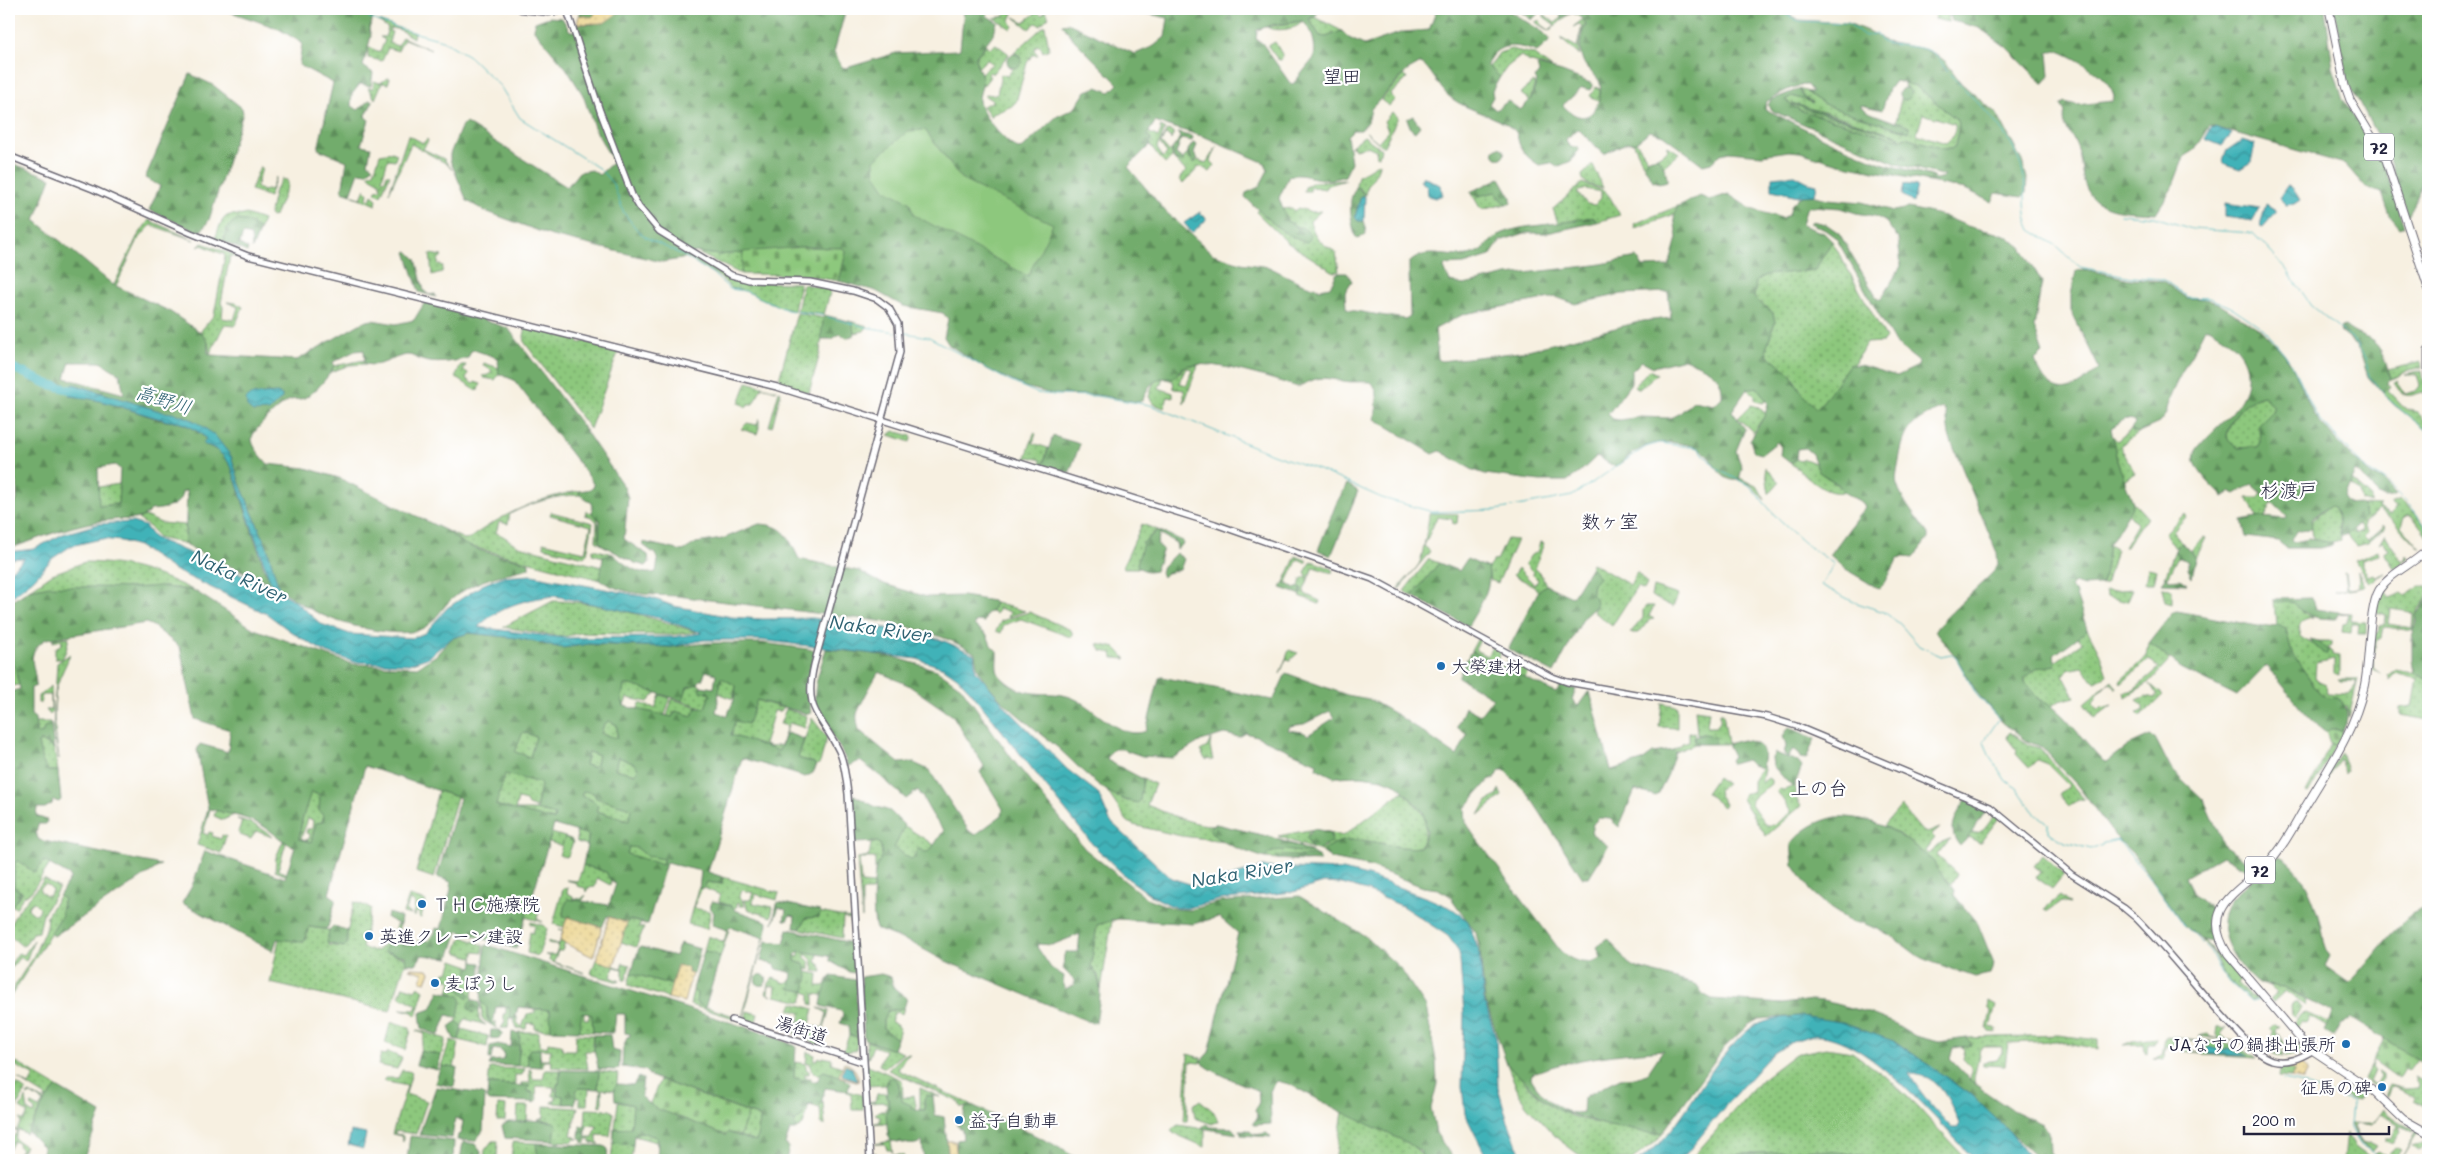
<svg xmlns="http://www.w3.org/2000/svg" width="2437" height="1169" font-family="Mali,'Klee One',sans-serif">
  <style>
    .grass { fill: url(#grass-dots); stroke: #58755c; fill-rule: evenodd }
    .forest { fill: url(#forest-firs); stroke: #4a6754; fill-rule: evenodd }
    .sand { fill: url(#sand-dots); stroke: #887e6c }
    .cemetery { fill: url(#cemetery-stones); stroke: #58755c }
    .park { fill: #8dc87d; stroke: #58755c }
    .water { fill: url(#water-waves); stroke: #326a7a; fill-rule: evenodd }
    .lines { fill: none; stroke-linecap: round; stroke-linejoin: round }
    .stream { stroke: #41b2b8; stroke-width: 1 }
    .river { stroke: #41b2b8; stroke-width: 9 }
    .minor-casing { stroke: #6d6a75; stroke-width: 8 }
    .major-casing { stroke: #6d6a75; stroke-width: 9 }
    .minor { stroke: #fff; stroke-width: 5 }
    .major { stroke: #fff; stroke-width: 7 }
    .poi-dot { fill: #1f6fb2; stroke: #fff; stroke-width: 2 }
    .labels { text-anchor: middle; dominant-baseline: central; stroke-width: 4.5; stroke-linejoin: round; paint-order: stroke }
    .shield { fill: #fff; stroke: #646476; stroke-width: 1 }
    .shield-label { font-size: 16px; font-weight: bold; fill: #22223b }
    .poi-label { font-size: 18px; fill: #22223b; stroke: #fff; text-anchor: start }
    .street-label { font-size: 18px; fill: #22223b; stroke: #fff }
    .neighbourhood-label { font-size: 19px; fill: #22223b; stroke: #fff }
    .water-label { font-size: 19px; font-style: italic; fill: #306373; stroke: #fff }
  </style>
  <defs>
    <pattern id="grass-dots" width="8" height="8" patternUnits="userSpaceOnUse" patternTransform="scale(1.25)"><rect width="8" height="8" fill="#8dc87d"/><path d="M2 2h.1M6 6h.1" fill="none" stroke="#73a268" stroke-width="1.8" stroke-linecap="round"/></pattern>
    <pattern id="forest-firs" width="22" height="20" patternUnits="userSpaceOnUse" patternTransform="scale(1.25)"><rect width="22" height="20" fill="#72ac6c"/><path d="M5 1l3.5 6h-7zM16 11l3.5 6h-7z" fill="#5d8c5a"/></pattern>
    <pattern id="sand-dots" width="8" height="8" patternUnits="userSpaceOnUse" patternTransform="scale(1.25)"><rect width="8" height="8" fill="#eeda9e"/><path d="M2 2h.1M6 6h.1" fill="none" stroke="#ccbb89" stroke-width="1.8" stroke-linecap="round"/></pattern>
    <pattern id="cemetery-stones" width="16" height="16" patternUnits="userSpaceOnUse" patternTransform="scale(1.25)"><rect width="16" height="16" fill="#8dc87d"/><path d="M2 7V4a2 2 0 0 1 4 0v3zM10 15v-3a2 2 0 0 1 4 0v3z" fill="#73a268"/></pattern>
    <pattern id="water-waves" width="16" height="10" patternUnits="userSpaceOnUse" patternTransform="scale(1.25)"><rect width="16" height="10" fill="#41b2b8"/><path d="M0 5q4-4 8 0t8 0" fill="none" stroke="#369097"/></pattern>
  </defs>
  <rect width="100%" height="100%" fill="#fff"/>
  <filter id="ink" filterUnits="userSpaceOnUse"><feTurbulence type="fractalNoise" baseFrequency=".02" numOctaves="2"/><feDisplacementMap in="SourceGraphic" scale="10" xChannelSelector="R" yChannelSelector="G"/><feConvolveMatrix kernelMatrix="1 2 1 2 8 2 1 2 1" color-interpolation-filters="sRGB"/></filter>
  <filter id="wash" filterUnits="userSpaceOnUse"><feTurbulence type="fractalNoise" baseFrequency=".0096" numOctaves="4" result="noise"/><feDisplacementMap in="SourceGraphic" scale="20" xChannelSelector="R" yChannelSelector="G"/><feGaussianBlur stdDeviation="1.12" result="paint"/><feColorMatrix in="noise" values="0 0 0 0 0 0 0 0 0 0 0 0 0 0 0 0 0 1.4 0 .05"/><feComposite in="paint" operator="in"/></filter>
  <g filter="url(#wash)">
    <rect width="100%" height="100%" fill="#f7f0e1"/>
    <!-- grass -->
    <g class="grass">
      <path d="M999,9L1011,12L1015,9L1010,20L1013,27L1011,29L994,18L1005,16L1004,12L997,10Z"/>
      <path d="M1936,9L1949,13L1948,22L1934,19Z"/>
      <path d="M1046,11L1049,17L1041,25L1036,23L1029,29L1014,17L1024,22L1037,12L1042,15Z"/>
      <path d="M1544,14L1555,23L1567,14V16L1549,31L1535,22L1540,20L1541,24L1549,30L1555,25L1544,17Z"/>
      <path d="M1315,17L1342,31L1326,37L1320,36L1310,22L1309,19Z"/>
      <path d="M1583,19L1586,23L1579,37V55L1560,38L1577,47L1582,26L1579,24L1573,27Z"/>
      <path d="M378,21L414,33L413,38L400,30L391,28L389,31L392,32L389,43L398,46L402,37L431,50L404,39L398,51L388,48L382,61L368,58V47L380,52L385,40L380,37H385L388,28Z"/>
      <path d="M1302,21C1299,30 1273,32 1267,27Z"/>
      <path d="M1045,25L1049,49L1043,52L1041,47L1037,45L1034,50L1038,55H1032L1027,63L1016,102L1012,106L991,115V117L983,106L993,101L985,96L986,94L994,95L997,94L1001,74L1007,76L1021,59L1018,54L1014,53Z"/>
      <path d="M1275,42L1283,56L1281,60H1278L1268,46Z"/>
      <path d="M996,44L1009,54L992,74L990,72L988,74L990,77L983,86L981,73L992,64L987,59L978,68L975,58L986,45L990,48Z"/>
      <path d="M1511,49L1533,54L1552,68L1528,61L1521,56L1507,67L1500,77L1489,67L1499,53Z"/>
      <path d="M1404,75L1407,79L1390,95L1395,99L1389,106L1381,100Z"/>
      <path d="M388,78H390L388,84L382,83L375,99L368,88H373L374,81L380,83Z"/>
      <path d="M1533,82L1535,83L1530,101L1520,93Z"/>
      <path d="M1905,82L1916,86L1956,119L1959,126L1955,146L1951,149H1944L1905,137L1901,140L1799,110L1785,100L1791,96L1813,102L1804,98L1799,89L1812,93L1809,94L1824,104L1909,132L1910,128L1896,121L1901,99L1905,100L1907,87H1904ZM1792,104L1835,115L1901,137ZM1923,114L1955,124C1956,133 1952,138 1946,143L1917,134Z"/>
      <path d="M1596,87L1600,89L1599,102L1590,96Z"/>
      <path d="M1392,112L1398,117L1384,146H1382L1366,132L1378,142L1388,131L1384,121Z"/>
      <path d="M1160,127L1165,129L1157,148L1163,158L1167,153L1160,144L1167,130L1174,132L1171,140L1170,137L1165,135L1161,143L1169,152L1172,150V158L1165,164L1150,145L1151,138L1147,135L1148,132L1158,137L1161,131Z"/>
      <path d="M408,135L423,143L427,139L428,141L423,149L444,159L452,170L447,164L411,144L389,193Z"/>
      <path d="M1364,136L1381,149L1379,156H1377L1376,150L1367,146L1355,149L1353,146L1350,147Z"/>
      <path d="M1633,142H1636L1648,159L1644,166Z"/>
      <path d="M1217,146L1211,161L1215,165L1210,172L1200,166L1183,184L1179,180L1186,171L1174,160L1181,162L1188,152L1194,163L1198,160L1206,163Z"/>
      <path d="M1668,146L1679,153L1664,166L1657,157L1667,151Z"/>
      <path d="M392,152L397,154L395,160L388,159L382,179L385,180L387,174L390,175L381,195L375,193L376,190L381,189L380,182L368,175L374,172L380,154Z"/>
      <path d="M1379,163C1379,174 1367,182 1365,195L1359,187L1355,190L1358,176Z"/>
      <path d="M1593,165L1603,188C1595,186 1582,185 1582,175Z"/>
      <path d="M260,166L262,169L256,187L263,191L271,189L276,177L269,197L251,190Z"/>
      <path d="M282,179L287,180V186L275,216L271,217L269,215L275,190Z"/>
      <path d="M1346,180L1326,186V189L1311,187L1310,191H1304L1305,187L1313,182Z"/>
      <path d="M1582,183L1605,191L1610,197L1620,215L1597,222L1593,217L1558,223L1553,209ZM1585,189L1601,192V198L1595,205L1587,204L1577,192Z"/>
      <path d="M365,189L368,193L367,199L370,200L372,195L377,199L376,205L351,195L361,198Z"/>
      <path d="M1491,192H1495L1506,204L1485,209L1480,208L1472,194L1479,196Z"/>
      <path d="M1678,206L1675,214L1635,228L1634,224Z"/>
      <path d="M1292,208L1294,211L1298,208L1312,212L1321,211L1310,221C1314,238 1322,244 1336,252L1339,271L1334,272L1288,243L1256,212L1258,209L1268,218L1297,227L1287,221L1282,209Z"/>
      <path d="M246,214L263,220L258,234V229L224,236V242L215,239C218,232 221,216 230,215C237,214 240,217 246,214Z"/>
      <path d="M149,220L194,240L151,225L138,240L116,286L114,285L137,237Z"/>
      <path d="M1832,241L1886,338L1883,342L1866,343L1854,365H1849C1841,375 1823,405 1816,408L1804,396L1789,372L1768,356L1765,349L1775,322L1773,313L1754,298L1756,281L1766,275L1815,270Z"/>
      <path d="M202,243L244,258V259L230,256L221,303L223,307L222,318L234,320L238,307L227,302L236,303L243,307L235,326L224,325L210,354L208,342L200,332L214,315L225,255L202,245L198,247Z"/>
      <path d="M696,252L719,255L743,252L741,274Z"/>
      <path d="M430,254L442,256L438,260V264L443,266L442,272L432,275Z"/>
      <path d="M689,255L733,280L746,282L800,283L794,311L778,306L745,291L731,288L720,277L686,256Z"/>
      <path d="M803,284L831,289L824,315L797,311Z"/>
      <path d="M797,313L824,318L820,353L809,393L778,383Z"/>
      <path d="M853,322L868,326L864,331L855,333L852,329Z"/>
      <path d="M526,327L579,340L578,342L582,343L583,341L619,350L590,429L525,343L524,336Z"/>
      <path d="M364,360L365,364L350,365L331,372L334,366Z"/>
      <path d="M2421,362L2422,368L2405,372L2390,380L2388,370Z"/>
      <path d="M484,363L499,368V374L495,380L484,378L482,376L488,375L492,371L483,365Z"/>
      <path d="M461,365H466L463,370L468,373L466,379L473,384L475,382L481,384L477,391L455,377Z"/>
      <path d="M1188,365H1198L1184,404V390L1174,389L1173,381L1163,378L1159,388L1173,393V398L1168,397L1164,408L1154,404L1149,397C1153,376 1160,377 1179,374L1183,367ZM1186,368L1192,369L1187,385L1179,383Z"/>
      <path d="M1649,370L1657,374L1638,390L1634,386Z"/>
      <path d="M2422,371L2428,405L2423,392C2406,397 2405,399 2394,382L2398,380L2397,382L2405,394L2416,391L2420,386L2417,375H2405Z"/>
      <path d="M747,382L776,390V391L762,387L753,404H748L747,407L739,403Z"/>
      <path d="M2387,383L2391,386L2388,390L2406,409L2417,412L2428,424V431L2394,405L2381,391H2384Z"/>
      <path d="M1757,387L1767,400L1763,403L1755,401V396L1747,389Z"/>
      <path d="M779,391L781,392L772,427L769,426Z"/>
      <path d="M2263,395L2273,407L2272,412L2259,425L2260,442L2257,447L2238,448L2227,439C2227,420 2246,398 2263,395Z"/>
      <path d="M1751,405L1759,407L1766,414L1753,432L1738,418Z"/>
      <path d="M759,418V428L757,434L741,429L747,423L757,425Z"/>
      <path d="M2131,429L2137,433L2120,446L2135,473L2124,481L2117,461L2112,435L2117,441Z"/>
      <path d="M894,431L912,436L910,442L889,435Z"/>
      <path d="M1034,433L1036,434L1033,443L1048,448L1043,465L1040,464L1041,460L1029,457L1027,461L1025,460Z"/>
      <path d="M1796,459L1800,461L1805,459L1815,463C1822,481 1836,477 1843,492C1822,496 1807,474 1790,463Z"/>
      <path d="M1765,467L1779,482L1769,494Z"/>
      <path d="M1740,478L1758,487L1765,500L1751,485L1739,480Z"/>
      <path d="M2351,480L2371,498V503L2361,500L2359,491L2350,485Z"/>
      <path d="M120,484L118,504L98,506V487Z"/>
      <path d="M2260,490L2272,503L2265,517L2257,518L2253,507L2246,498H2258L2261,494Z"/>
      <path d="M579,491L580,495C555,495 531,503 510,514L508,524L499,522L496,533C506,536 510,542 519,546L602,567L600,580L465,545L449,532L464,539L470,538C503,514 539,497 579,491Z"/>
      <path d="M2400,500C2410,508 2428,522 2428,537L2413,517L2409,515L2404,518L2401,526L2420,549L2390,518L2378,510L2364,523V528L2368,534L2364,537L2368,541L2382,529V525L2385,528L2368,543L2357,546L2347,535L2353,529L2355,534L2362,532L2360,526H2358L2365,517L2363,505L2380,506L2378,508L2391,515L2396,508L2391,504Z"/>
      <path d="M2133,502L2148,518L2139,527L2126,547H2124L2137,524L2128,513Z"/>
      <path d="M2330,506L2333,507L2338,518L2341,540L2326,543L2313,539L2311,521Z"/>
      <path d="M586,511C606,516 594,532 602,545L596,541L597,522L592,517L585,515Z"/>
      <path d="M551,512L593,523L587,554L584,557L544,547L543,542L585,552L591,526L550,515Z"/>
      <path d="M1429,513L1458,514L1457,523L1453,524L1452,519L1437,517L1424,546L1430,551L1428,554L1399,589C1403,581 1413,573 1419,564C1422,559 1429,521 1429,513Z"/>
      <path d="M2184,514L2187,516L2173,531L2184,545L2180,543L2175,548L2166,535V532Z"/>
      <path d="M145,516L161,523L185,525V544L158,538L151,528L138,519Z"/>
      <path d="M1142,524L1158,530L1149,537L1137,564L1139,568H1124L1123,566Z"/>
      <path d="M2385,534L2401,561L2405,559L2406,555L2408,558L2394,568L2384,553L2389,550L2383,541L2379,544Z"/>
      <path d="M2204,537L2206,538L2196,558L2190,550Z"/>
      <path d="M1507,539L1517,540L1498,583L1490,580L1488,568L1493,561L1497,560Z"/>
      <path d="M1540,542L1544,543L1535,569L1542,576L1546,585L1538,592L1534,586L1513,575L1518,568L1534,584L1537,582L1538,580L1532,574L1533,572L1525,564L1531,555L1537,552Z"/>
      <path d="M2109,545L2116,549L2107,582L2106,584L2101,585L2103,581Z"/>
      <path d="M593,549L613,554L603,557L592,554Z"/>
      <path d="M2175,550L2180,557L2177,558L2168,576L2165,577Z"/>
      <path d="M2378,550L2379,554L2362,559V565L2368,576L2374,574L2376,577L2385,573L2369,583L2355,560Z"/>
      <path d="M1296,556L1308,561L1306,563L1298,559L1287,582H1284Z"/>
      <path d="M1429,559L1439,563L1412,596L1404,591Z"/>
      <path d="M1312,561L1333,569L1332,573L1313,567L1304,590L1305,594L1320,601L1319,604L1300,596L1302,589L1299,586L1301,579L1307,576L1305,572Z"/>
      <path d="M85,562C130,563 155,572 195,591C167,585 139,588 110,588C83,588 56,585 29,590L52,574Z"/>
      <path d="M1592,563L1630,585L1637,572L1647,584L1644,590L1637,587L1612,626L1593,611L1596,606L1591,594L1593,584L1590,568Z"/>
      <path d="M2358,571L2365,586L2334,592L2346,589L2344,572H2345L2347,588L2359,587Z"/>
      <path d="M2390,583L2392,585L2387,592L2390,598L2402,593L2406,596C2413,591 2419,585 2428,586C2428,606 2419,603 2417,615C2415,621 2416,625 2413,631L2386,627L2383,628L2381,638L2376,641L2373,668L2381,674L2372,670L2374,635L2379,632L2380,626L2385,624L2386,615L2376,612C2377,601 2382,591 2390,583ZM2390,609L2410,612L2414,614L2413,628L2388,624Z"/>
      <path d="M1653,587L1678,595L1673,607L1651,596Z"/>
      <path d="M2162,588L2172,589V604L2165,602Z"/>
      <path d="M2133,589L2128,600L2123,601L2106,596L2105,591Z"/>
      <path d="M553,601C601,601 651,618 697,632L670,635L580,633L563,637L503,627Z"/>
      <path d="M2274,601L2293,602L2306,615L2313,618C2299,621 2297,624 2302,638L2316,646L2324,654L2328,651L2319,642H2331V646L2327,649L2332,652V655L2340,656V675L2334,673V659L2316,663L2315,678L2319,682L2326,685L2327,693L2349,694L2356,685V681H2340L2338,679H2358L2349,717L2347,707L2322,696L2292,654L2286,629L2276,626Z"/>
      <path d="M995,603L1025,611L1008,617L1010,612L999,608L996,614L991,612Z"/>
      <path d="M1646,606H1654L1649,616L1654,619L1649,620L1639,633H1630L1643,618V609Z"/>
      <path d="M1029,612L1071,630L1073,635L1070,637L1021,619L1004,625L1001,633L996,631L1001,621Z"/>
      <path d="M2348,613H2351L2350,621L2366,622V634H2358L2359,624H2352L2351,633L2342,632L2343,624L2347,623Z"/>
      <path d="M2087,629L2100,654L2107,675L2095,682L2082,667L2067,670L2063,675L2075,697L2059,701L2052,706C2040,701 2024,692 2025,676L2037,668L2056,663L2055,662L2082,643L2078,637Z"/>
      <path d="M69,637L66,651L62,659H55V648L62,644L61,640L53,642V639Z"/>
      <path d="M1478,638L1480,640L1475,650L1487,656L1492,647L1501,652L1495,664L1471,651Z"/>
      <path d="M2149,643L2170,660L2150,682L2126,697L2125,692L2134,690L2159,668L2149,659L2121,684L2120,681L2147,656Z"/>
      <path d="M1098,644L1116,648L1126,659L1113,658L1112,653L1101,651Z"/>
      <path d="M1289,650L1298,653L1290,660L1286,659L1280,674Z"/>
      <path d="M70,654C67,664 61,673 58,683C50,707 56,735 59,759L53,729L57,663Z"/>
      <path d="M9,661L15,668L19,685L12,686L9,683Z"/>
      <path d="M1507,661L1516,666L1518,662L1530,668L1524,679L1503,668Z"/>
      <path d="M2395,670L2414,673L2428,680V720L2400,715V708L2412,706L2417,679L2394,673L2390,680L2388,675Z"/>
      <path d="M722,678L736,686L733,699L718,693Z"/>
      <path d="M2112,680L2117,690L2110,682L2098,694L2093,703L2098,709L2112,705L2095,718L2084,704Z"/>
      <path d="M698,684L701,686L699,690L710,694L705,708L683,701L687,687Z"/>
      <path d="M2150,684L2163,695L2141,717L2137,713L2143,712V707L2137,700L2146,696L2154,698L2157,695Z"/>
      <path d="M624,685H636L657,692L648,702L627,698L624,706L622,700Z"/>
      <path d="M51,686L52,713L50,715L46,710H51V695H42L41,703H38V696Z"/>
      <path d="M660,695L670,698L665,715L637,710L640,703L655,708Z"/>
      <path d="M672,699L698,707L692,716L675,711L672,717L667,716Z"/>
      <path d="M756,700L783,708L781,711H774L764,745L771,747L781,745L787,726L780,724L786,709L807,716L805,728L789,723L779,751L731,736L735,721Z"/>
      <path d="M1662,703L1677,706V728L1659,727Z"/>
      <path d="M1695,709L1709,711L1707,725V727H1716L1720,722V713H1723L1728,744H1715L1705,734L1697,735Z"/>
      <path d="M812,718L827,737L820,763L816,767L814,763L798,758Z"/>
      <path d="M609,721L617,725V739L601,734L604,724Z"/>
      <path d="M35,722H50L51,725L44,727L43,733L39,734L36,731Z"/>
      <path d="M523,732L536,737L530,757L515,752L520,734Z"/>
      <path d="M1689,732L1694,733L1695,744L1675,752L1673,750L1682,745V743L1689,741Z"/>
      <path d="M2009,732L2029,745L2040,748L2085,800L2081,799L2069,806L2059,795L2069,786L2047,764L2037,760L2029,768L2016,754L2017,751L2007,738Z"/>
      <path d="M1211,739L1210,747L1213,760L1205,759L1200,751L1207,747Z"/>
      <path d="M42,741L54,749L58,771H48L42,761L38,743Z"/>
      <path d="M2331,744L2336,745L2308,794L2306,793Z"/>
      <path d="M588,752L598,755L596,764L593,767L585,765Z"/>
      <path d="M2341,752L2347,771L2345,774L2340,759L2314,802L2309,806Z"/>
      <path d="M618,757L635,764L638,769L636,774L614,769Z"/>
      <path d="M1763,765L1764,770L1761,783L1768,778L1771,780V784L1751,800V804L1766,825H1774L1791,812L1777,791L1779,789L1784,790L1794,786L1797,800L1801,806L1766,836L1742,799L1743,795L1753,791V781Z"/>
      <path d="M508,773L540,783L541,786L536,808L528,805L526,801L518,799L515,810H536L556,815L554,820L501,808L495,803L505,774Z"/>
      <path d="M1717,777L1726,784L1719,789L1718,793L1725,804L1723,807L1706,793Z"/>
      <path d="M1143,779L1155,784L1147,805C1162,811 1202,829 1216,824C1239,831 1308,842 1321,860L1304,861L1265,858L1224,841L1181,836L1133,825L1127,821L1107,791L1127,801L1140,800Z"/>
      <path d="M1499,789L1502,796L1479,815L1487,801L1498,795Z"/>
      <path d="M583,790L594,793L596,798L632,808L629,821L596,811L597,805L592,800L580,796Z"/>
      <path d="M438,791L457,797L434,878L416,872Z"/>
      <path d="M1403,791C1421,813 1434,815 1420,847C1387,852 1352,825 1322,852L1318,850L1324,848L1332,837L1329,832L1343,836Z"/>
      <path d="M310,792L320,795L319,811L324,815L322,822L316,824L311,842L299,839L302,820ZM308,819L313,820L312,829H307L306,833L310,834L309,839L305,840L301,838Z"/>
      <path d="M1901,806L1921,830L1927,833L1940,828L1932,835L1935,838L1925,851L1928,854L1942,842L1950,839L1937,855L1957,874L1950,885L1936,868L1934,862L1902,836L1884,826Z"/>
      <path d="M216,810L234,815L223,820L214,816Z"/>
      <path d="M1995,815L1999,818L1980,843L1968,837L1971,833C1985,834 1986,825 1995,815Z"/>
      <path d="M205,819L207,820L203,833L208,835L209,832L213,833L212,836L221,839L222,835L226,836L221,853L197,845Z"/>
      <path d="M237,819C246,820 266,829 272,837L256,831L251,839L240,835L238,832L242,821Z"/>
      <path d="M905,826L934,845L930,851L912,860L893,848Z"/>
      <path d="M1314,829L1308,833L1309,845L1312,849L1278,836Z"/>
      <path d="M576,831L589,835L587,845L577,842Z"/>
      <path d="M552,833L571,839L573,842H563L562,846L549,842Z"/>
      <path d="M283,841L286,843L278,870L288,874L287,876L275,871L276,857Z"/>
      <path d="M877,842L880,844L883,857L875,874V858H859L861,883L874,884L872,891H862V918L857,858L869,856L871,844Z"/>
      <path d="M629,846L637,848L647,855L663,859V866L627,854Z"/>
      <path d="M2043,855L2064,874L2052,889L2037,878L2036,876L2042,872L2034,866Z"/>
      <path d="M44,860L50,864L32,891L23,897L16,908L12,906L22,892L14,887L15,862L18,861L24,864Z"/>
      <path d="M583,865L606,872L611,881L610,885L597,878L595,887L588,888L586,892L585,888L577,886V883L566,880L578,881Z"/>
      <path d="M723,877L779,893L777,900L755,894L753,903L773,907L771,917L747,909L746,903L743,900H750L753,893L742,890L740,896L745,906H739L740,903L738,902L735,910L732,906L719,902L720,895L704,888L707,882L721,884Z"/>
      <path d="M44,879L59,888L43,914L39,932L32,933L25,945L22,946L9,935C9,913 33,896 44,879ZM46,884L52,890L50,895L46,896L40,891L41,887ZM34,902L40,908L38,913L34,914L28,909L29,905Z"/>
      <path d="M568,888L567,893L573,896V898L581,899L586,895L582,901L572,899L564,927L553,924L563,889Z"/>
      <path d="M698,888H702L693,908L709,911L710,916L707,929L688,924Z"/>
      <path d="M59,896L64,899L61,911L63,914L9,999V995L34,955L46,927L47,915Z"/>
      <path d="M409,896L426,901L421,918L419,917V913L416,912L415,916H413L415,904L410,899L406,911L411,915L403,913Z"/>
      <path d="M2060,896L2070,904L2061,902L2048,911L2044,909Z"/>
      <path d="M354,902L371,908L362,948L376,951L383,946L388,936L394,937L396,925H400C397,936 387,941 385,952L407,958L390,1011L270,983L279,939L304,941L309,927L329,930L328,945L344,947Z"/>
      <path d="M528,908L539,911L537,919L543,922L525,917Z"/>
      <path d="M820,912L854,919L853,925H851V920L843,918L842,938L800,929L806,918L819,917Z"/>
      <path d="M630,920L646,924H640L639,927L644,928L636,947L621,942L627,923Z"/>
      <path d="M1108,920L1112,921L1101,989L1098,975L1091,966L1097,925Z"/>
      <path d="M531,922L545,926L547,929L539,954L537,956L527,953L530,932L533,933L535,926L530,924Z"/>
      <path d="M559,929L563,930L560,941L565,943L562,951H558L554,962L585,973L549,961L550,956L545,955H555L559,946L548,943V941L559,945L563,931Z"/>
      <path d="M727,930H729L720,958L704,950L708,936L724,942Z"/>
      <path d="M463,937L483,945V953L474,952L473,962V958L456,952L460,940Z"/>
      <path d="M764,938L743,1019L740,1020L690,1005L693,990L697,994V1004L740,1018L742,1017Z"/>
      <path d="M2200,939L2204,941L2226,965L2229,964L2242,978L2237,983L2250,997L2259,998L2251,1001L2222,974L2214,953Z"/>
      <path d="M34,940L26,961L20,957L9,971V967L18,953L24,955Z"/>
      <path d="M799,951L818,954L816,962L820,964L822,972L814,971L812,960L807,955L804,956L810,962V970L806,969L805,965L795,961V956H799Z"/>
      <path d="M453,960L470,966L477,985H473L472,1000L479,1002V1020L486,1025L465,1019L462,1026L457,1021L460,996L448,992L452,981L445,978L441,984L445,972H449Z"/>
      <path d="M596,960L621,968L623,963L630,965L626,980H623V969L614,967L611,977L620,981L619,982L593,975L591,973Z"/>
      <path d="M807,972L818,974L817,986H824L830,977L827,990L822,995L814,994V1005L810,1004V994L805,992L802,1002L775,996L776,986H769L768,993L772,996L766,993L769,983L773,978L786,983L792,979L790,988L804,991Z"/>
      <path d="M631,973L672,985L668,998L628,985Z"/>
      <path d="M2268,985L2283,987L2307,1000L2305,1005L2285,991L2273,1002L2270,999L2277,993Z"/>
      <path d="M403,986L415,990L418,986L424,990L416,1016L412,1012L400,1009L415,1010L417,1005L399,996Z"/>
      <path d="M1989,1001L1996,1005L1990,1027L1997,1029L1996,1033L1989,1032L1987,1029L1991,1011L1988,1008Z"/>
      <path d="M481,1002L487,1008V1014L493,1024L496,1022V1028L482,1019Z"/>
      <path d="M793,1003L814,1009L810,1024L799,1021L795,1035L794,1033L797,1024L787,1021H799L801,1013L790,1010Z"/>
      <path d="M2294,1003H2297L2301,1008L2295,1017L2292,1016L2291,1006Z"/>
      <path d="M506,1007H510L511,1018H509L508,1028H501L505,1022L503,1014H506Z"/>
      <path d="M818,1008L829,1011L819,1045L808,1040L812,1026L823,1028L827,1013Z"/>
      <path d="M904,1008L902,1014L895,1012L891,1021L900,1028L897,1039L883,1028V1021L887,1011Z"/>
      <path d="M535,1009L550,1010L551,1030L535,1029V1024L527,1023L526,1029L517,1028L513,1018L517,1016V1022L522,1027L527,1014L535,1013Z"/>
      <path d="M747,1011L758,1014L755,1025L745,1022Z"/>
      <path d="M584,1012V1019H589V1013L592,1015L593,1032L579,1031L581,1013Z"/>
      <path d="M2306,1013L2329,1023L2327,1027L2310,1017L2306,1024L2301,1022L2296,1029L2293,1023L2301,1014Z"/>
      <path d="M393,1022L409,1027L411,1031L405,1050L385,1043L390,1024Z"/>
      <path d="M2274,1025L2280,1026L2276,1030L2283,1057L2274,1054L2280,1050L2277,1041L2273,1036L2274,1033L2270,1029Z"/>
      <path d="M2218,1026L2224,1029L2227,1027L2221,1034L2227,1040L2244,1043L2199,1036L2208,1034L2210,1037L2220,1039L2217,1035Z"/>
      <path d="M462,1029L488,1036L487,1047L459,1040Z"/>
      <path d="M418,1030L446,1039L441,1057L420,1051L425,1034L416,1031Z"/>
      <path d="M518,1032H539V1045L547,1047L548,1042L561,1044L563,1050H575L576,1034L593,1035L592,1045L595,1051H585L588,1069L552,1067L551,1061H543V1067H540V1056L541,1060H549V1053L552,1050L538,1049L527,1064L529,1066H517L520,1048Z"/>
      <path d="M2279,1034L2289,1051H2294L2296,1045H2300L2299,1053L2286,1057Z"/>
      <path d="M849,1035L858,1037L856,1049L853,1051L843,1052Z"/>
      <path d="M2058,1035L2098,1040V1049L2056,1041L2008,1043L2005,1066L1983,1065V1062L1997,1060L2002,1052V1047H1983L1980,1049L1974,1079L1975,1084L1970,1080L1972,1068L1963,1059L1965,1049L1960,1046L1972,1045L1967,1038Z"/>
      <path d="M2165,1037L2211,1041L2204,1042L2176,1038L2174,1047L2165,1046L2164,1059L2153,1058L2162,1055Z"/>
      <path d="M2156,1038L2154,1044H2148L2147,1053L2145,1052L2144,1044L2123,1045L2132,1041Z"/>
      <path d="M451,1040L459,1043L454,1068L441,1066Z"/>
      <path d="M866,1041L890,1049H893L903,1053L885,1068L879,1065L885,1050L873,1046L868,1059Z"/>
      <path d="M2216,1041L2244,1049L2257,1058L2203,1055L2202,1053L2182,1051L2185,1048L2193,1049L2194,1051L2199,1052L2201,1044Z"/>
      <path d="M1826,1048L1852,1052L1889,1079L1914,1103L1967,1160H1896L1858,1155L1753,1153L1690,1160L1761,1080L1795,1054Z"/>
      <path d="M388,1052L402,1058L397,1069L378,1065L381,1054L386,1055Z"/>
      <path d="M807,1052L815,1055L814,1060H817L819,1057L823,1059V1057L832,1059L831,1063L842,1067L839,1076L824,1071L820,1075C812,1073 810,1071 811,1064L806,1063Z"/>
      <path d="M910,1054L905,1058L898,1070L974,1106L961,1107L959,1102L888,1070L904,1055Z"/>
      <path d="M1188,1054L1201,1058V1063L1190,1062L1187,1121H1184Z"/>
      <path d="M9,1058L57,1087L45,1101L26,1134L17,1129L21,1123L20,1119L24,1121L28,1113L20,1108L26,1098L28,1111L34,1114L35,1110L30,1106L31,1104L39,1108L43,1102L31,1094L27,1096L29,1093L44,1101L46,1097L18,1079L29,1085L34,1076L11,1063L9,1066Z"/>
      <path d="M2373,1060L2371,1068L2374,1070L2369,1081L2376,1085L2381,1076L2377,1070L2383,1074V1079L2376,1088L2364,1079Z"/>
      <path d="M795,1062L806,1064V1069L809,1071V1074H805V1078H811V1081L794,1079Z"/>
      <path d="M866,1064L902,1080L903,1098L914,1095L917,1110L902,1101L898,1081L888,1079L886,1085L867,1086Z"/>
      <path d="M1507,1064C1524,1080 1539,1100 1560,1111C1588,1124 1624,1127 1655,1134L1663,1132L1656,1142L1631,1160H1586L1558,1139L1527,1106L1519,1094Z"/>
      <path d="M2281,1065H2287L2286,1067L2295,1071L2291,1078L2279,1077Z"/>
      <path d="M490,1068L525,1069L522,1075H515V1085L488,1084Z"/>
      <path d="M529,1069L531,1070L533,1079H543L545,1070H560V1081L555,1090L563,1096L564,1104L552,1103V1101H555L556,1096H553L554,1087L536,1086L537,1101L533,1103L532,1092L526,1090L530,1086L521,1085V1083H530Z"/>
      <path d="M402,1070L412,1072L406,1094L427,1101L416,1134L395,1131V1134L402,1135L403,1137V1142L401,1136L392,1134L407,1086L383,1081L385,1078H398Z"/>
      <path d="M599,1071L618,1074L616,1090L602,1089V1106L599,1105L601,1089H598Z"/>
      <path d="M2415,1077L2422,1081L2426,1079L2425,1088L2428,1092V1102L2424,1106L2413,1100L2414,1097L2395,1087L2391,1088L2386,1097L2385,1096L2390,1085L2405,1089L2418,1088L2419,1084Z"/>
      <path d="M17,1084L26,1091L12,1115L9,1113V1094Z"/>
      <path d="M2352,1086L2355,1095L2360,1086L2369,1092H2364L2358,1100L2349,1098L2344,1095Z"/>
      <path d="M580,1088H589L588,1105H580V1098H575L576,1091Z"/>
      <path d="M920,1088L940,1097L931,1095L924,1099L925,1110H920Z"/>
      <path d="M848,1091L862,1095L863,1110H852L851,1094L847,1092Z"/>
      <path d="M886,1093L889,1106L886,1113L888,1123L869,1124L880,1122V1116L875,1114L878,1111H885L887,1106L886,1102L869,1103L872,1116H870L868,1102L875,1101L877,1094Z"/>
      <path d="M1200,1100L1214,1112L1218,1121L1212,1124L1195,1118L1193,1105Z"/>
      <path d="M618,1102L633,1105L632,1122L629,1130L615,1128Z"/>
      <path d="M823,1102L825,1126L821,1124L820,1108L809,1105L803,1125L795,1130L794,1121L801,1117L807,1105L821,1104Z"/>
      <path d="M498,1105L506,1106L505,1121H497Z"/>
      <path d="M518,1106H528L527,1120L517,1122Z"/>
      <path d="M544,1106L578,1108L571,1135L579,1139H574L573,1142L554,1141L556,1124L551,1121L538,1120L544,1118Z"/>
      <path d="M586,1109L610,1110L614,1113L610,1136L597,1135V1141L600,1144L590,1143V1139H587L586,1143L582,1142L586,1137H593L597,1126L585,1125Z"/>
      <path d="M2383,1109L2389,1116L2414,1130L2413,1132L2400,1125L2402,1131L2394,1143L2386,1140V1137H2393L2398,1124L2380,1114L2372,1126L2357,1124L2354,1127L2360,1140L2365,1144L2370,1143L2376,1146L2372,1151L2360,1142L2351,1124H2372Z"/>
      <path d="M1343,1112C1362,1121 1419,1141 1424,1160H1335Z"/>
      <path d="M748,1113L760,1117L761,1120L756,1142L740,1136Z"/>
      <path d="M1178,1125L1205,1129V1147L1173,1133L1171,1130Z"/>
      <path d="M14,1129L18,1131L15,1139L25,1146L19,1157L22,1160L15,1159L22,1149L18,1146L19,1144L14,1141L9,1150V1142L17,1132Z"/>
      <path d="M2417,1130L2428,1136V1143L2418,1151L2412,1147L2424,1143L2426,1140L2418,1132L2402,1158Z"/>
      <path d="M641,1132L656,1137L658,1148L656,1142L634,1136L636,1133Z"/>
      <path d="M2346,1133L2355,1147L2373,1160H2343Z"/>
      <path d="M492,1141H498L497,1157H492V1160H484L485,1150Z"/>
      <path d="M891,1141L893,1155H903L905,1160H893V1158L872,1160L875,1159V1152L879,1157H893L892,1150H887L885,1144H875Z"/>
      <path d="M513,1142L536,1143L541,1160H499V1158H511Z"/>
      <path d="M613,1143L633,1145L631,1160H611Z"/>
      <path d="M2395,1148L2401,1151L2394,1160H2384L2374,1153L2378,1151L2387,1156Z"/>
    </g>
    <!-- forest -->
    <g class="forest">
      <path d="M222,9H376L369,29L371,36L363,66L373,73L371,86L360,84L352,94L351,105L358,110L369,100L373,101L365,117L369,120L361,145L371,147L368,163L373,167L367,173L359,172L351,194L342,191L347,161L318,149L333,83L299,65L302,43L277,28Z"/>
      <path d="M582,9H593L595,14L592,18L579,15Z"/>
      <path d="M624,9H846L834,52L842,67L846,68L896,53L957,50L960,49L964,9H999L988,10L987,16L997,22L994,33L975,58C976,65 980,70 982,77C984,86 979,92 979,100C980,115 1006,143 1018,149L1023,148L1056,117L1075,108L1086,91L1097,87L1110,92L1118,84L1074,40L1062,24L1068,23L1135,54L1154,46L1165,37L1168,18L1124,9H1320L1315,17L1309,19L1320,36L1326,37L1342,31L1349,38L1364,45L1403,32L1429,30L1437,9H1506L1543,32L1551,40L1537,52C1517,44 1496,41 1487,65L1500,77L1492,91L1493,97L1489,104L1496,110L1508,101L1520,110L1531,99L1537,81L1535,78L1539,73L1537,65L1562,72L1593,84L1590,90L1582,88L1563,105C1565,109 1574,115 1578,116C1595,121 1603,96 1600,83C1598,76 1589,72 1585,65C1578,53 1579,36 1586,25L1583,19L1573,13L1562,17L1554,9H1655L1670,11L1676,9H1778L1799,20L1848,23L1875,34L1886,42L1920,48L1936,54L1946,62L1961,83L1997,114L2022,161L2027,178L2026,193L2022,197L1996,193L1992,202L1965,189L1839,164L1800,152L1789,151L1762,155L1729,152L1721,154L1711,163L1703,165L1663,135L1650,131L1636,142L1626,143L1604,154L1578,129L1566,139L1567,143L1571,147H1578L1579,150L1571,161L1557,167L1551,163L1539,165C1531,160 1522,153 1519,143C1517,137 1518,133 1513,129C1494,114 1470,112 1451,98C1439,89 1430,67 1421,63L1407,71L1371,109L1369,119L1361,130H1353L1347,136L1351,162L1345,176C1320,186 1307,171 1289,176L1279,198L1287,221L1297,227H1302L1310,234V239L1307,242C1287,240 1259,211 1245,197L1246,193L1259,187L1268,170L1265,163L1205,137L1155,122L1147,135L1151,138L1150,145L1128,167L1166,212L1213,254L1241,263L1269,267L1301,283L1320,289L1330,287L1337,273H1347L1352,281L1345,292L1346,308L1349,310L1405,319L1410,316L1409,268V263C1426,246 1447,259 1468,255C1486,252 1490,238 1503,233C1523,225 1542,226 1563,222C1573,221 1583,218 1593,217L1597,222L1547,233H1525L1500,241L1490,256L1464,264L1445,265L1444,268L1450,282L1464,285L1507,275L1596,265L1637,257L1643,267L1669,266L1677,238L1674,217L1678,206L1700,196L1710,200L1728,194L1751,209L1782,218L1789,215L1792,204L1798,198L1807,194L1828,199L1862,202L1893,211L1909,208L1944,216L1967,226L2005,235L2021,247L2042,282L2034,327L2043,353L2035,360C2051,402 2072,394 2099,368L2071,311V295L2076,271L2083,269L2130,279L2163,281L2186,298L2205,299L2217,303L2263,331L2285,355L2295,371L2314,415L2352,458L2362,465L2370,474L2384,482L2396,495C2375,507 2371,478 2355,471L2344,498C2349,509 2355,502 2363,505L2365,517C2358,525 2352,534 2341,536L2338,518L2333,507L2330,506L2311,519L2312,529L2298,530L2292,539L2294,542L2309,539L2334,543L2333,545L2321,548H2286L2278,541L2246,537L2242,521L2261,517L2286,519L2287,516L2252,484L2235,494L2231,492L2223,497C2214,487 2191,469 2195,453C2197,447 2205,440 2209,435C2228,416 2249,401 2247,372C2246,351 2226,337 2209,328H2205C2198,345 2163,401 2166,414L2159,423L2137,433L2131,429L2135,423L2133,420L2125,419L2111,428L2117,461L2133,502L2131,509L2109,545L2103,581L2100,585L2084,586L2074,583L2070,587L2075,592L2087,629L2085,632L2054,655L2056,665L2037,668L2025,677V682L2038,699L2052,706L2064,717L2103,761L2107,762L2128,746L2150,736L2155,738L2171,769L2204,800L2225,847L2250,863L2248,870L2222,856L2185,877L2194,895L2211,908L2214,943L2200,939L2184,925L2135,856L2115,836L2077,785L2042,747L2026,741L2002,722L1977,693L1956,657L1935,631C1936,625 1986,580 1994,571L1998,564L1997,553L1949,436L1946,413L1943,408C1912,420 1904,429 1899,461C1898,468 1895,478 1897,485C1902,502 1918,519 1928,534V539L1913,558L1904,557L1898,558L1885,583L1879,589L1847,570L1830,555L1862,511L1865,507L1863,503L1843,492L1838,484L1819,472L1812,454L1805,448L1797,449L1796,459L1790,463L1780,455L1781,447L1777,442L1762,454L1754,452L1750,440L1765,415L1768,403L1757,387L1747,389L1732,411L1745,429L1736,451L1742,468L1739,480C1720,483 1715,462 1704,452C1699,447 1691,445 1683,444C1649,438 1641,448 1615,467L1597,456L1579,473L1567,481H1540L1485,474L1473,470L1440,451L1433,454L1375,419C1376,407 1381,392 1371,382C1362,381 1352,383 1343,381C1319,377 1320,376 1298,387C1272,379 1206,357 1183,367L1173,379C1156,375 1148,385 1143,400L1139,402L1098,395L1052,394L1025,387L985,368L949,345L944,337L948,319L943,313L903,306L876,291L839,281L846,252L843,248L803,247L719,255L696,252L682,259L662,262L552,236L485,211L467,201L450,160V154L462,125L466,123L567,187L579,172L592,170L599,175L613,162L594,127L583,95L566,68L534,30L535,22L549,17L562,18L570,31H577V24H594ZM1302,21C1313,29 1316,45 1314,58L1293,84L1290,83L1262,43L1256,39L1257,30L1272,25ZM1895,81L1916,86L1956,119L1959,126L1955,146L1951,149H1944L1905,137L1901,140L1799,110L1785,100L1792,96L1813,103L1804,98L1799,89L1771,100L1768,105L1773,111L1897,164L1945,176L1944,177L1935,179L1932,176L1881,163L1834,143L1765,109L1766,102C1777,95 1795,84 1807,85L1812,92H1806L1824,104L1836,109L1909,132L1910,128L1901,122H1895L1868,112L1861,107V105L1882,110L1889,89ZM925,130L962,180L978,188L914,215L909,202ZM1810,206L1841,208L1856,213L1875,216L1886,222L1898,239L1901,266L1881,299L1877,298L1839,233L1826,224L1812,221L1810,223L1825,230L1836,238L1895,343L1919,362L1918,366L1897,376L1860,365H1849C1841,375 1823,405 1816,408L1804,396L1789,372L1768,355L1766,349L1775,322L1773,313L1754,298L1756,281L1766,275L1815,270L1832,241L1824,233L1802,225L1806,209ZM1668,292L1671,318L1643,321L1520,352L1441,361L1438,359L1435,329L1464,314L1556,297L1575,304L1622,294ZM1684,359C1705,367 1724,373 1722,397L1714,405L1693,401L1680,413L1670,418L1640,417L1620,420L1613,419L1608,414L1631,383V372L1642,361L1653,367ZM2263,395L2273,407L2272,412L2259,425L2260,442L2257,447L2238,448L2227,438C2227,420 2246,398 2263,395Z"/>
      <path d="M1519,9H1543L1532,20L1519,11Z"/>
      <path d="M1948,9H2325L2333,67L2343,99L2382,160L2405,226L2400,228L2390,216L2382,193L2366,188L2345,164L2210,126L2195,150L2184,157L2172,188L2156,213C2126,211 2091,214 2083,178C2081,168 2081,157 2077,147C2072,133 2061,129 2065,112L2061,105L2065,102L2077,105L2112,101L2114,97C2112,78 2074,56 2056,50L2048,53L2050,76L2043,84L2005,46L1985,32L1977,27L1952,21Z"/>
      <path d="M2334,9H2428V91L2426,93L2428,98L2426,159L2417,199L2408,215L2388,156L2347,80Z"/>
      <circle cx="1014" cy="61" r="7"/>
      <path d="M190,74L213,85L242,108L243,113L209,220L202,230L198,232L149,210L160,186L145,178Z"/>
      <circle cx="1905" cy="94" r="6"/>
      <path d="M1792,103L1900,136L1901,137L1805,109Z"/>
      <path d="M1413,116L1420,126L1415,132L1411,129L1407,119Z"/>
      <path d="M1178,133L1193,137L1192,141L1181,139L1176,154L1184,160L1181,162L1174,160L1172,149L1180,138Z"/>
      <path d="M1193,143L1197,144L1194,154L1198,158L1194,163L1188,156V150Z"/>
      <circle cx="1499" cy="153" r="5.5"/>
      <path d="M1657,157C1663,164 1667,171 1667,181L1660,183L1653,181L1644,166L1648,159Z"/>
      <path d="M9,162L51,178L35,220L112,284L169,311L200,332L208,342V353L211,355L297,360L363,322L372,320L396,324L414,320L425,302L473,313L489,322L508,328L583,427L624,487L628,498L624,539L648,555L649,563L646,566L635,563L602,545L599,541L600,521L592,513V503L580,495L579,491L591,489L594,486L590,478L514,380L499,374L498,358L474,350L471,351L468,358C453,362 435,365 421,360C416,358 413,355 407,355C391,357 382,368 365,364L364,350L355,351L333,362L334,366C329,376 316,392 306,397C301,400 295,399 290,400C283,403 252,430 252,438C251,446 263,458 268,464L306,468L339,478L449,532C466,553 505,554 529,563V568C502,575 474,580 452,599C441,608 434,625 419,630C395,639 338,624 316,612C299,604 284,591 267,582C248,572 227,566 208,557C200,553 193,548 185,544L187,491L182,492C181,507 164,509 151,510C140,523 126,518 111,520C76,523 42,537 9,549V504L17,501V484L15,480L9,481ZM70,362H100L120,374L124,394L65,378ZM74,384L163,412L206,429L212,435L231,456L240,484L267,547L278,587L272,584L264,568L231,466L220,452L203,443L206,440C202,433 191,428 184,424C177,421 168,422 161,420C131,411 102,398 70,396ZM115,465L120,469L118,504L99,506L98,468Z"/>
      <path d="M1500,178L1511,197V203L1506,204L1495,192L1479,196L1470,192Z"/>
      <path d="M1358,187L1365,196H1361L1356,213L1358,221H1364L1366,234L1358,238L1355,236C1352,222 1345,197 1358,187Z"/>
      <path d="M236,220L247,221L258,229V234L252,249L251,236L244,234L242,236L240,244L248,249L247,252L224,242L227,228Z"/>
      <path d="M408,251L416,259L424,291L429,295L435,294L436,297L419,292L406,252Z"/>
      <path d="M824,315L853,322L854,335L847,338L840,334L832,339H822L821,336Z"/>
      <path d="M2345,326C2353,333 2360,335 2369,339C2383,346 2386,364 2390,377L2385,391H2381L2368,377L2358,346L2340,331L2341,327Z"/>
      <path d="M1053,436L1080,444L1069,474L1043,465Z"/>
      <path d="M1347,484L1358,491L1331,556L1318,550L1336,504Z"/>
      <path d="M759,524C786,525 788,537 799,559L859,571L881,583L927,597L963,596L993,601L995,603L991,612L987,613L984,622L976,621L974,625L987,635L991,645L997,651C998,660 994,670 1001,677C1028,704 1051,686 1077,700C1096,710 1122,741 1146,731L1159,678L1162,677L1272,700L1275,697L1286,673L1347,695L1369,699L1399,716L1457,756L1467,735L1457,727L1465,707L1480,715L1493,698L1458,677L1471,651L1556,693L1561,685L1576,689L1572,700L1578,706L1588,692H1590L1611,770L1642,761L1653,753L1673,750L1675,752L1668,774L1659,793L1656,796L1635,790L1619,827L1610,819L1599,818L1593,824L1591,833L1608,846L1589,877H1582L1528,794L1504,770H1500L1495,779H1490L1465,808L1466,822L1473,834L1562,953C1576,962 1585,966 1601,958L1597,947L1608,938L1628,963L1634,967L1697,985L1703,994L1712,999L1783,1004L1811,1000L1824,1001L1866,1012L1894,1023L1915,1036L1939,1042L1967,1038L1972,1045L1953,1048L1950,1059L1970,1080L1987,1093L2012,1110L2042,1124L2049,1131L2050,1153L2055,1160H2039L1970,1094L1896,1042L1799,1016L1759,1019L1748,1025L1723,1049L1663,1132L1655,1134L1609,1126L1558,1110L1542,1098L1507,1064L1485,1000L1480,951L1476,933L1449,895L1438,889L1423,887L1371,867L1332,859L1322,852C1352,825 1387,852 1420,847L1427,831L1423,812L1398,785L1382,779L1361,776L1334,777L1316,768L1317,763L1256,736L1246,733L1239,737L1224,734L1201,741L1173,758L1142,756L1122,749H1114L1108,755L1107,760L1143,779L1140,801L1138,803C1104,798 1081,768 1057,747C1030,724 1001,705 981,675C977,669 976,661 975,653C947,636 918,629 887,622L677,596C651,595 623,595 600,580L603,557L613,554C624,564 640,577 656,572L658,560L655,554L643,545V542L683,551L696,543L722,539ZM1330,711L1334,718L1308,735L1303,732L1288,730L1290,726L1304,724ZM1663,1050L1647,1074L1637,1077L1620,1078L1588,1095L1584,1098L1583,1112C1563,1118 1539,1093 1531,1078L1532,1074C1564,1059 1627,1053 1663,1050Z"/>
      <path d="M1158,530L1183,541V544L1177,549L1176,543L1160,534L1157,544L1163,549L1155,571L1149,572L1139,568L1137,564L1143,543Z"/>
      <path d="M2180,543L2184,545L2196,558L2192,577L2188,569V562L2176,554L2175,550Z"/>
      <path d="M1176,553L1184,559L1180,570L1167,573L1163,577L1161,573L1163,566Z"/>
      <path d="M1467,559L1488,568C1493,589 1478,608 1468,626L1412,596L1439,563L1459,571Z"/>
      <path d="M1590,568H1593L1599,578L1593,584L1591,594L1595,598L1596,606L1584,617L1554,673L1510,650L1509,648L1539,590L1546,585L1572,597Z"/>
      <path d="M2167,576L2169,580L2180,579L2187,584L2162,583Z"/>
      <path d="M1284,582L1295,588L1301,587V595L1281,588Z"/>
      <path d="M50,586L135,588L159,586L195,591L254,629L352,664L417,667L435,656L452,638L469,633L517,638L562,648L589,644L672,647L707,643H763L815,650L807,688L811,713L808,714L757,700L748,724L735,721L731,735L779,751L787,733L804,739L798,758L814,763L816,767L813,773L805,777L742,758L708,872L723,877L722,884L707,882L704,888L699,889L701,871L666,863L648,924L630,920L627,923L607,916L602,927L563,916L564,907L568,899L609,905L616,884L611,881L606,872L583,865L589,835L554,825L516,949L458,931L449,958L422,955L416,964H406L405,956L385,952V949L398,931L408,935L406,943L414,945L419,940L428,941L434,934L436,928L441,929L451,889V882L437,877L460,798L365,766L329,894L336,899L328,927L325,929L309,927L304,942L277,939L273,951L182,903L192,886L205,851L285,878L295,847C285,843 278,837 269,830C255,819 227,813 210,809L207,820L205,819L208,808L197,750L200,744L228,752L230,730L195,719L180,647L153,626L146,623L46,639C23,654 36,666 36,686L31,688V715L35,718L36,731L39,734L43,733L44,727L51,725L54,749L42,741L38,743L42,761L48,771H58L61,800L59,802L53,800L52,804L45,808H37L36,816L47,820L46,824H38L36,834L39,840L161,865L54,936L50,934L62,915L61,911L64,899L59,896L70,879V876L44,861L35,873L18,861L15,862L14,887L22,892L12,906L9,904V692L20,689L15,668L9,661V603L29,590ZM706,671L716,674L714,688L701,686L699,690L710,694L705,708H696L692,716L676,711L672,717L624,706L622,700L624,685H631L683,701L687,687L698,684L700,680H702ZM722,678L736,686L734,700L727,716L716,712C719,700 718,690 722,678ZM609,721L617,725V738L601,734L604,724ZM523,732L536,737L530,757L515,752ZM588,752L598,755L596,764L593,767L585,765ZM618,757L635,764L638,769L635,774L615,769ZM505,774L540,783L541,786L536,810L555,815L554,820L496,805ZM583,791L594,793L596,798L631,808L629,821L596,811L598,805L592,800L581,796ZM311,792L320,795L319,811L324,815L322,822L316,823L311,842L299,839L302,820ZM629,847L637,848L647,856L663,859V865L627,854Z"/>
      <path d="M2309,598H2312L2315,609L2348,613L2338,614L2336,619C2314,618 2308,618 2293,602H2276L2273,599Z"/>
      <path d="M2428,598V680L2414,673L2412,659V637L2417,623V615Z"/>
      <path d="M2177,611L2263,627L2278,625L2286,629L2292,654L2322,696L2338,697C2349,710 2349,716 2343,731L2331,729L2326,732C2302,714 2287,688 2266,666L2237,696L2181,668L2149,643L2173,612Z"/>
      <path d="M2309,640L2319,642L2328,651L2327,654H2324Z"/>
      <path d="M826,649L867,653L897,658L937,670L961,687L1013,760L1085,849L1146,898L1175,909L1190,910L1220,902L1299,896L1365,936L1400,968L1426,1007L1436,1060L1437,1084L1431,1108L1436,1133L1454,1160H1424L1420,1151L1408,1143L1342,1112L1289,1084L1277,1081L1270,1091L1271,1124L1254,1125L1253,1123L1258,1117L1255,1110L1259,1102L1258,1091C1246,1085 1205,1070 1201,1061L1209,1052L1238,933L1219,917L1193,924L1118,919L1097,925L1091,966C1105,982 1099,1002 1096,1022L1092,1023L943,960L912,943L876,929C872,918 873,885 875,873C877,859 886,860 880,844L877,842L855,843L851,797L854,795L874,806L890,811L905,826L894,848L912,860L917,850L920,849L925,852L930,851L944,830C932,818 927,804 918,790L906,799L880,776L860,761L848,766L847,764C840,742 824,729 817,710C810,692 821,667 826,649ZM879,672L908,685L953,716L984,766L980,772L1003,809L1002,815L975,835L969,831L929,770L912,762L899,763L859,730C858,725 856,718 857,714C859,707 875,677 879,672ZM1080,934L1078,952H1066L1064,955L1063,969L1074,980V985L1065,989L1063,985L1064,976L1051,968L1037,947L1038,944L1052,945Z"/>
      <path d="M1789,727L1815,739L1806,759L1800,758L1799,753L1793,749L1788,757L1784,754L1786,746L1783,736Z"/>
      <path d="M1705,734L1715,737V744H1695L1694,737Z"/>
      <path d="M1743,740C1763,743 1767,750 1761,768L1752,765L1746,760L1732,764L1730,760L1733,756L1727,744Z"/>
      <path d="M1775,753L1797,761L1802,767L1794,786H1791L1773,766L1772,758Z"/>
      <path d="M1968,799L1983,806L1986,811C1977,823 1971,836 1960,846C1946,830 1956,816 1965,801Z"/>
      <path d="M1836,817C1876,815 1905,837 1934,862L1936,868L1955,890L1954,895L1978,924L1994,964L1990,974L1975,977L1932,962L1918,956L1890,935L1863,923H1853L1830,908L1811,891L1793,865L1791,844C1803,829 1817,821 1836,817Z"/>
      <path d="M1216,824L1271,837L1312,852C1298,855 1275,843 1265,858C1253,854 1214,842 1210,830L1211,826Z"/>
      <path d="M1314,829L1329,832L1332,841L1318,850L1312,849L1306,838Z"/>
      <path d="M1276,856H1318L1321,860L1320,861L1277,859Z"/>
      <path d="M2279,856C2302,866 2314,900 2320,923C2323,934 2322,947 2330,956L2325,966L2349,983C2371,963 2401,912 2428,907V1070L2417,1059L2350,1018L2341,1025L2333,1037L2324,1031L2334,1012L2283,987L2258,984C2235,965 2208,925 2233,897C2246,882 2265,872 2279,856Z"/>
      <path d="M712,901L732,906L735,910L766,921L768,924L765,938L731,927L727,930L712,925L714,913L710,908Z"/>
      <path d="M779,902L820,911L819,917L806,918L800,929L794,928L795,916L790,915L787,920H784L786,910L779,907L773,923L777,903Z"/>
      <path d="M388,913L401,917L400,925L387,918Z"/>
      <path d="M333,926L347,930V944L344,947L327,943L329,930Z"/>
      <path d="M788,929L852,943L854,944L855,973L849,972L830,961L829,956L799,951L795,955V961L805,965L808,976L805,991L790,989L792,973L777,969L775,965L761,961L766,941L784,943Z"/>
      <path d="M680,943L700,949L694,974L688,973V968L677,966L672,985L631,973L639,948L641,947L675,956Z"/>
      <path d="M487,945L770,1035L796,1046L794,1078L817,1082L821,1073L824,1071L843,1078L850,1083L848,1091L825,1088L821,1104L807,1105L801,1118L794,1121L795,1130H790L785,1144L789,1147L786,1160H689L688,1157L682,1156L680,1160H657L658,1142L656,1137L641,1132L634,1135L633,1145L613,1143L614,1129L631,1128L633,1105L615,1100L614,1088L617,1084L633,1085L638,1077L643,1079L641,1096L653,1107L726,1135L727,1132L756,1142L760,1120V1117L650,1076L644,1070L622,1067L623,1048L627,1037L630,1036V1034L625,1033V1014H616L614,1032L612,1033L593,1032L592,1015L582,1012L579,1031L551,1030L550,1010L518,1007L515,1019L511,1018L509,1007H496L493,1024L490,1023L487,1018V1008L481,1002L485,946Z"/>
      <path d="M704,951L720,956V958L705,1008L696,1003L697,994L693,989Z"/>
      <path d="M473,962L481,963L480,986L477,985L467,972L469,967H472Z"/>
      <path d="M881,974L891,977L894,988L907,998L904,1008L887,1011L883,1021V1028L897,1039L893,1049H890L864,1039L861,977Z"/>
      <circle cx="761" cy="980" r="5.5"/>
      <path d="M831,976L856,980L858,1037L849,1035L848,1026L840,1023L843,1014L841,1011L821,1006C821,998 827,983 831,976Z"/>
      <path d="M460,982L465,985L470,996L468,998L456,987Z"/>
      <path d="M439,991L460,996L461,999L458,1018L447,1015L439,1035L422,1029L420,1013L431,1009Z"/>
      <circle cx="474" cy="1006" r="6"/>
      <path d="M457,1021L462,1026L459,1040L454,1039L450,1030L451,1025Z"/>
      <path d="M491,1030H500L503,1033L499,1039L490,1038Z"/>
      <path d="M512,1032L520,1034L518,1064L517,1066L489,1065L491,1061L503,1060L504,1054L500,1050L493,1049L491,1059H489L490,1046L498,1044L511,1047Z"/>
      <path d="M593,1035H610L612,1050L620,1052L619,1068L616,1070L598,1069C597,1058 592,1047 593,1035Z"/>
      <path d="M530,1049H540V1067L529,1066L526,1055Z"/>
      <path d="M420,1051L440,1055L441,1057L437,1070L416,1065Z"/>
      <path d="M441,1066L457,1068L454,1087L435,1083Z"/>
      <path d="M561,1070L599,1071L598,1089L580,1088L576,1091L575,1104H564L563,1096L557,1095V1084H559Z"/>
      <path d="M892,1077L898,1081L902,1101L911,1105L915,1110H925L924,1099L926,1095L933,1096L935,1115L944,1117L949,1160H924L922,1141C913,1148 904,1142 891,1141L888,1135L886,1113L889,1106L886,1085L888,1079Z"/>
      <path d="M488,1084L530,1086L526,1090L534,1094V1102L489,1101L487,1099Z"/>
      <path d="M57,1087L101,1113L83,1160L75,1157L74,1160H51L43,1154V1147L28,1132L45,1101Z"/>
      <path d="M436,1087L483,1094L485,1096L483,1131L475,1141L457,1140L458,1135L461,1133L463,1121L455,1118L452,1138L419,1135Z"/>
      <path d="M968,1106H974L1053,1144L1080,1160H956L957,1140L963,1139L962,1129L956,1125L963,1123L965,1108Z"/>
      <path d="M528,1120L554,1122L556,1124L554,1141L505,1138L502,1126L508,1122H523Z"/>
      <path d="M1206,1124L1210,1127L1232,1128L1237,1134L1201,1128Z"/>
      <path d="M587,1125L585,1140H582L579,1136L580,1126Z"/>
      <path d="M1240,1130H1249C1254,1137 1259,1134 1267,1133L1271,1137L1241,1135Z"/>
      <path d="M410,1136L454,1141L453,1160L407,1159Z"/>
      <path d="M463,1142L475,1144L481,1152L480,1160H460Z"/>
      <path d="M536,1143L604,1146L608,1149L607,1160H541L537,1152Z"/>
      <path d="M1815,1149L1896,1160H1689C1731,1152 1773,1154 1815,1149Z"/>
    </g>
    <!-- sand -->
    <g class="sand">
      <path d="M593,9H624L604,23L577,24L579,15L592,17L595,14Z"/>
      <path d="M567,917L602,927L593,957L560,941Z"/>
      <path d="M609,917L627,923L614,966L596,960Z"/>
      <path d="M677,965L688,968V973L692,974L684,1002L668,998Z"/>
      <path d="M411,968L428,969L430,972L426,982L421,981L423,973L409,969Z"/>
      <path d="M844,1062C855,1067 857,1071 859,1082L839,1076Z"/>
      <path d="M2299,1062L2307,1071L2302,1080L2291,1078L2295,1071L2286,1067Z"/>
      <path d="M947,1141H955L957,1160H949Z"/>
    </g>
    <!-- cemetery -->
    <g class="cemetery">
      <path d="M803,247L843,248L846,252L839,281L801,275L741,274L743,252Z"/>
      <path d="M2148,568L2157,570L2154,583H2145Z"/>
      <path d="M2331,729L2343,731L2336,745L2330,743L2326,732Z"/>
      <path d="M2384,1039L2417,1059L2408,1071L2405,1069L2399,1079L2373,1060Z"/>
      <path d="M660,1080L748,1113L740,1136L728,1132L726,1135L653,1107L650,1103Z"/>
    </g>
    <!-- park -->
    <g class="park">
      <path d="M925,130L962,180L1053,224L1028,276L914,215L909,202L886,190L875,174L874,160L908,131Z"/>
      <path d="M565,837L573,842L568,856L565,857L559,855Z"/>
    </g>
    <!-- water -->
    <g class="water">
      <path d="M2215,127L2232,134L2222,146L2205,139L2211,128Z"/>
      <path d="M2242,140L2255,144L2251,162L2240,169L2225,164L2223,161L2226,151Z"/>
      <path d="M1795,175L1808,182L1817,184L1815,195L1798,196L1772,190V177Z"/>
      <path d="M1423,176L1440,185L1443,195L1435,198L1428,196L1427,186L1420,181Z"/>
      <path d="M1904,184L1917,186L1913,203L1902,195Z"/>
      <path d="M2287,186C2293,187 2297,195 2300,200L2294,204L2286,205L2279,198Z"/>
      <path d="M1361,196H1365L1364,221H1358L1355,217Z"/>
      <path d="M2225,203L2260,208L2253,221L2225,217Z"/>
      <path d="M2266,204L2276,210V212L2263,227L2260,226Z"/>
      <path d="M1200,212L1207,219L1192,233L1184,223Z"/>
      <path d="M73,384L163,412C182,413 198,421 212,434L213,433L231,456L240,484L267,547L280,592L295,601L321,624L350,634L412,638L425,633L447,608L482,585L501,577L532,575L652,598L674,606L732,617L763,619L813,618L887,628L942,640L974,654L976,671L1009,710L1068,770L1098,793L1110,821L1171,878L1196,886L1263,867L1343,870L1371,877L1430,899L1453,909L1468,921L1479,951L1484,1000L1496,1037L1498,1087L1507,1119L1520,1152L1529,1160H1488L1465,1114L1462,1086L1464,1014L1460,961L1458,950L1448,936L1402,906L1367,891L1342,884L1324,883L1293,892L1219,900L1188,908H1176L1152,896L1127,878L1093,845L970,691L957,677L944,668L917,659L759,640H704L672,647L589,644L562,648L517,638L469,633L452,638L427,658L409,664L354,662L325,652L294,634L267,614L174,570L138,546L121,541L101,539L71,546L53,558L34,579L9,599V572L25,558L9,559V552L34,549L63,534L98,524L132,522L145,526L153,537L161,541L272,587L231,466C225,457 215,446 205,445L203,443L206,439C202,433 191,427 184,424C177,421 168,422 161,419C131,411 101,398 69,396ZM555,596L659,618L702,633L673,637L564,638L478,627C500,606 525,599 555,596Z"/>
      <path d="M277,393L282,395V398L269,411L253,412L247,407L246,399L250,395Z"/>
      <path d="M1801,1016L1840,1022L1896,1042L1970,1094L2009,1131L2032,1160H1975C1940,1124 1871,1041 1821,1036C1807,1034 1790,1042 1779,1050C1768,1056 1760,1067 1752,1076C1726,1103 1705,1132 1681,1160H1639C1677,1137 1699,1081 1730,1048C1738,1040 1746,1030 1756,1025C1771,1019 1785,1017 1801,1016ZM1909,1072C1915,1075 1921,1075 1928,1078C1944,1086 1953,1108 1959,1124L1958,1128H1952C1941,1117 1913,1085 1909,1072Z"/>
      <path d="M2209,1047L2223,1051L2229,1049L2249,1056L2209,1054L2207,1049Z"/>
      <path d="M845,1065L852,1068L857,1080L842,1075Z"/>
      <path d="M351,1131L366,1134L363,1149L348,1145Z"/>
    </g>
    <g class="lines">
      <!-- stream -->
      <g class="stream">
        <path d="M1775,9L1799,21L1848,23L1865,36L1877,33L1882,42C1897,47 1922,44 1935,54C1940,58 1943,67 1948,72C1975,101 2014,134 2023,173C2028,193 2021,210 2031,230L2057,246L2080,267L2132,277L2163,279L2187,297L2209,298L2233,308L2264,329L2285,354L2296,371L2316,415L2353,456L2370,472L2385,481L2413,509L2428,530"/>
        <path d="M369,18L405,30L442,40L469,56L500,86L520,118L600,169L613,184L624,213L638,231L647,238L680,254L712,273L730,289L745,291L787,310L821,315L865,327L896,332"/>
        <path d="M2120,214L2155,217L2192,229L2253,233L2286,269L2311,305L2357,343L2366,361L2369,376L2389,400L2428,432"/>
        <path d="M900,332L929,337L1009,381L1037,393L1054,395L1096,396L1150,405L1275,455L1319,470L1382,498L1433,512L1496,510L1572,496L1646,447L1660,443L1698,448L1717,469L1750,486L1779,520L1803,542L1834,564L1821,585L1854,602L1884,612L1900,624L1919,646L1941,656L1951,654L1956,658L1976,694L1999,719L1984,741L1989,755L2006,781L2017,788L2033,811L2048,823V832L2065,842L2091,849L2104,843L2118,840L2152,881L2181,922L2211,952L2221,974L2251,1002L2260,1000"/>
        <path d="M2283,1080L2299,1083L2352,1101L2350,1126L2359,1143L2383,1160"/>
      </g>
      <!-- river -->
      <path class="river" d="M9,366L48,384L83,393"/>
    </g>
  </g>
  <g filter="url(#ink)">
    <g class="lines">
      <!-- minor casing -->
      <g class="minor-casing">
        <g id="minor">
          <path d="M567,10L600,111L632,195L639,207L659,231L731,275L749,280L810,282L853,291L877,299L889,308L898,324L900,352L814,665C803,712 821,714 839,751C845,764 846,779 848,794L870,1160"/>
          <path d="M9,156L93,189L191,233L248,256L777,387L1215,524L1372,579L1550,676L1567,682L1767,717L1796,726L1990,807L2071,874L2124,908L2136,918C2169,952 2198,990 2231,1025C2243,1037 2255,1054 2272,1060C2287,1064 2300,1058 2312,1051"/>
          <path d="M732,1020L862,1062"/>
        </g>
      </g>
      <!-- major casing -->
      <g class="major-casing">
        <g id="major">
          <path d="M521,9L548,12L571,9"/>
          <path d="M2329,9L2345,86L2350,100L2386,160L2428,288"/>
          <path d="M2428,350V376"/>
          <path d="M2428,549C2414,564 2391,572 2379,590C2368,609 2370,662 2364,687C2355,729 2331,764 2310,799C2297,819 2287,843 2271,860C2244,890 2196,905 2228,954L2306,1046L2375,1092L2403,1119L2428,1133"/>
        </g>
      </g>
      <!-- minor -->
      <use href="#minor" class="minor"/>
      <!-- major -->
      <use href="#major" class="major"/>
    </g>
  </g>
  <!-- markers -->
  <g class="poi-dot">
    <circle cx="1441" cy="666" r="5"/>
    <circle cx="422" cy="904" r="5"/>
    <circle cx="369" cy="936" r="5"/>
    <circle cx="435" cy="983" r="5"/>
    <circle cx="2346" cy="1044" r="5"/>
    <circle cx="2382" cy="1087" r="5"/>
    <circle cx="959" cy="1120" r="5"/>
  </g>
  <g class="labels">
    <!-- shield labels -->
    <g class="shield">
      <rect x="2364" y="133.5" width="30" height="27" rx="4"/>
      <rect x="2245" y="856.5" width="30" height="27" rx="4"/>
    </g>
    <g class="shield-label">
      <text x="2379" y="147">72</text>
      <text x="2260" y="870">72</text>
    </g>
    <!-- poi labels -->
    <g class="poi-label">
      <text x="1451" y="666">大榮建材</text>
      <text x="432" y="904">ＴＨＣ施療院</text>
      <text x="379" y="936">英進クレーン建設</text>
      <text x="445" y="983">麦ぼうし</text>
      <text x="2336" y="1044" text-anchor="end">JAなすの鍋掛出張所</text>
      <text x="2372" y="1087" text-anchor="end">征馬の碑</text>
      <text x="969" y="1120">益子自動車</text>
    </g>
    <!-- street labels -->
    <g class="street-label">
      <text transform="translate(802 1029) rotate(18)">湯街道</text>
    </g>
    <!-- neighbourhood labels -->
    <g class="neighbourhood-label">
      <text x="1342" y="75">望田</text>
      <text x="2289" y="489">杉渡戸</text>
      <text x="1610" y="520">数ヶ室</text>
      <text x="1819" y="787">上の台</text>
    </g>
    <!-- water labels -->
    <g class="water-label">
      <text transform="translate(164 399) rotate(17)">高野川</text>
      <text transform="translate(240 576) rotate(25)">Naka River</text>
      <text transform="translate(881 628) rotate(8)">Naka River</text>
      <text transform="translate(1242 872) rotate(-9)">Naka River</text>
    </g>
  </g>
  <!-- margin -->
  <rect width="2437" height="1169" fill="none" stroke="#fff" stroke-width="30"/>
  <!-- scale -->
  <path d="M2244 1126v8h145v-8" fill="none" stroke="#22223b" stroke-width="2.5"/>
  <text x="2252" y="1126" font-size="15" fill="#22223b" stroke="#ffffff" stroke-width="4" paint-order="stroke">200 m</text>
</svg>
